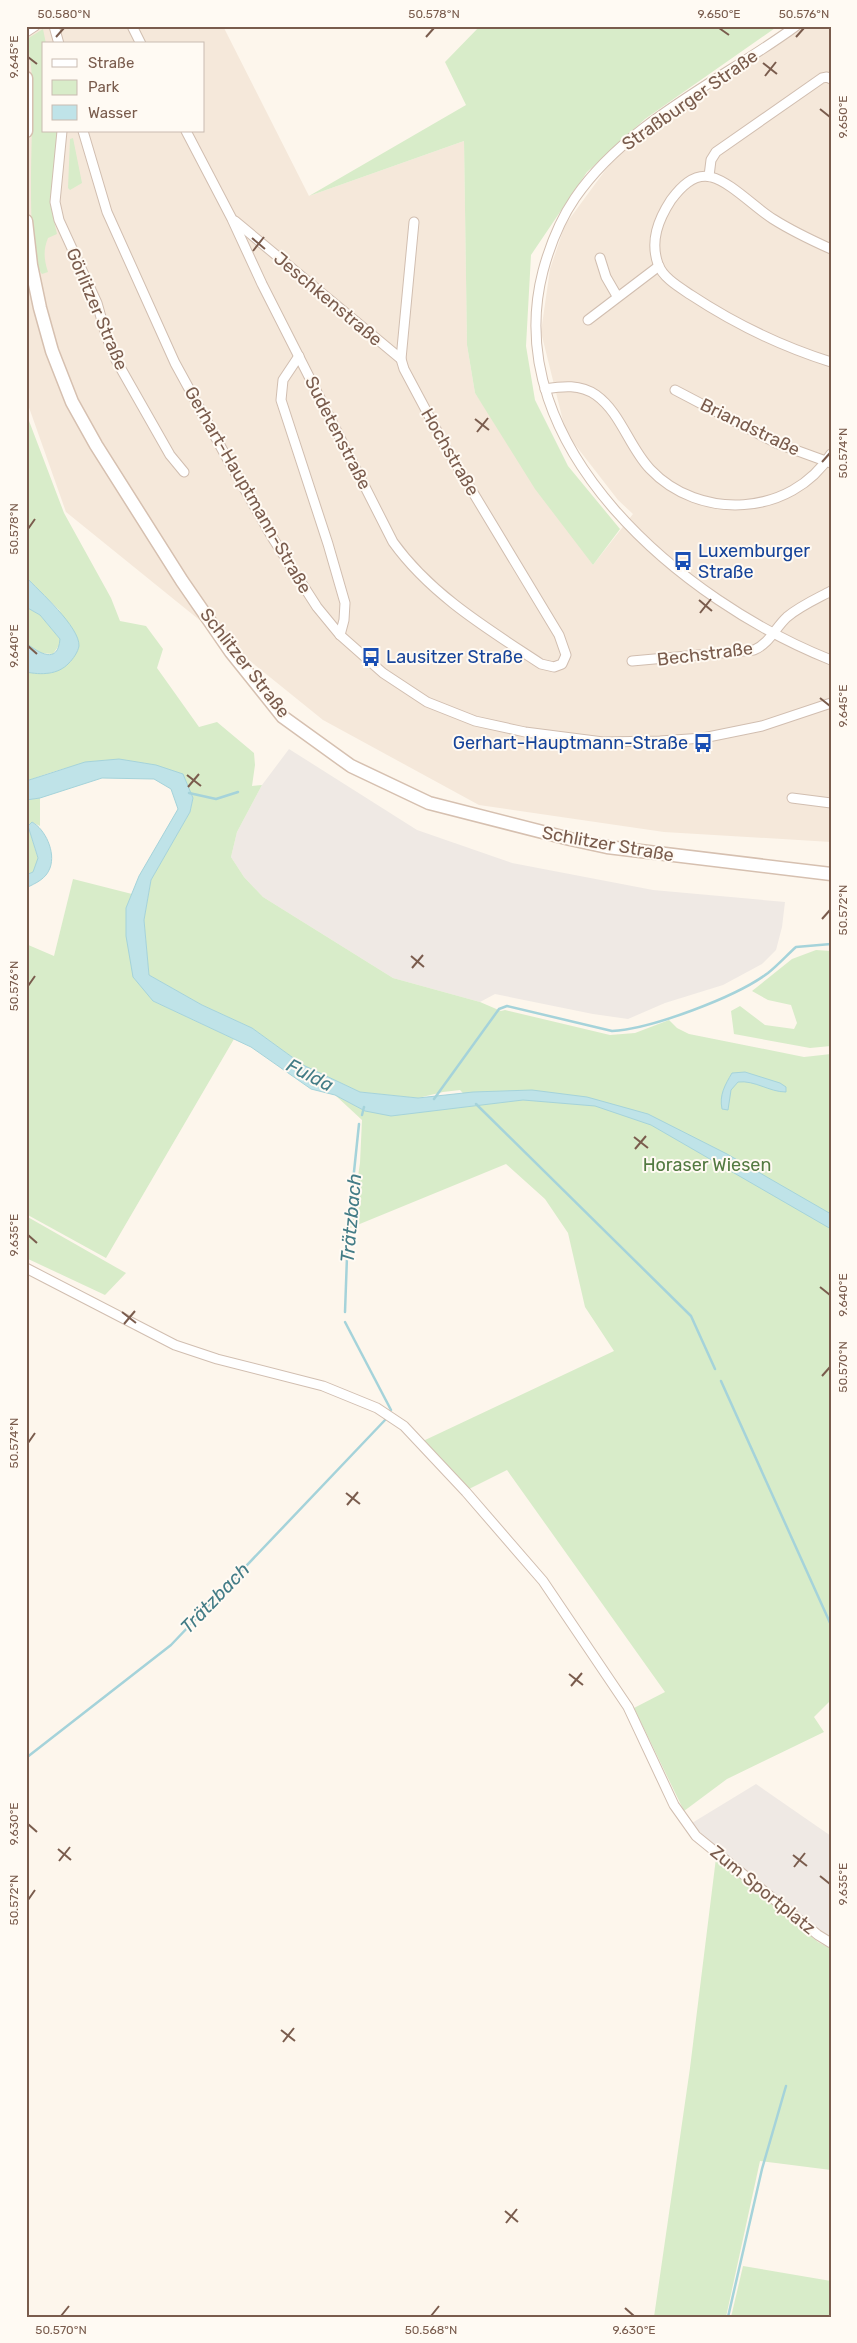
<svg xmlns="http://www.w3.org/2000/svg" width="857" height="2343" font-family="Rubik,sans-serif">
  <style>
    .residential { fill: #f5e8da; fill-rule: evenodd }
    .industrial { fill: #efe9e4 }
    .green { fill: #d8ecc9 }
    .water { fill: #bfe3e8; stroke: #a5d3da }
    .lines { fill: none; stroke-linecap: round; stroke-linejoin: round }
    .stream { stroke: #a5d3da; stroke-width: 2.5 }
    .street-casing { stroke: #d1beb0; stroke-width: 11 }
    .secondary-casing { stroke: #d6c0b0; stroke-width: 15 }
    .street { stroke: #fff; stroke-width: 9 }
    .secondary { stroke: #fff; stroke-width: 12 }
    .ticks { fill: none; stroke: #7a5c4d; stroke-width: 2 }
    .labels { text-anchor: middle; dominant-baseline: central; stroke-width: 4; stroke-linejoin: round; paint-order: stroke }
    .street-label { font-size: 18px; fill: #7a5c4d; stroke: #fffaf3 }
    .transit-label { font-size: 18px; fill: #164399; stroke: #fffaf3; text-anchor: start }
    .park-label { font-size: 18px; fill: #537a41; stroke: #fffaf3 }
    .water-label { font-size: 19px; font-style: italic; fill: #437c86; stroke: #fffaf3 }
    .neatline { fill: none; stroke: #7a5c4d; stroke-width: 2 }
    .ticks-label { font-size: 12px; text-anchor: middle; fill: #7a5c4d }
  </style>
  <rect width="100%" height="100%" fill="#fdf6ec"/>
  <!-- residential -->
  <path class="residential" d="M26,26H223L309,196L464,141L467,345L475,393L593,565L633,514L618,500L566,433L541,332L550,269L565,225L615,157L802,26H831V842L664,832L479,805L323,720L66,512L26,399ZM44,44H204V131H44Z"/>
  <!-- industrial -->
  <g class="industrial">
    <path d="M289,749L417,830L512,863L653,890L785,902L782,927L776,950L762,964L723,985L665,1003L628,1019L593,1014L495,994L480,1002L393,978L263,897L244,877L231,857L237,832L262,785Z"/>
    <path d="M756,1784L831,1836V1939L718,1852L692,1823Z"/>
  </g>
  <!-- green -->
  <g class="green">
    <path d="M480,26H778L645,119L587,172L531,255L526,346L535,400L568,466L620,529L593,565L535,489L475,393L467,345L464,141L309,196L466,105L445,62Z"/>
    <path d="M43,29L46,44H44V131H58L51,208L57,234L48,238C43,250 44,260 48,272L42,274C23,251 35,115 32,77C31,64 29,51 27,39Z"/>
    <path d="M73,138L82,183L70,190L68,188L70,139Z"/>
    <path d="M26,413L64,513L111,598L120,621L146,626L163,649L157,668L199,727L217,722L254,753L255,765L252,786L262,785L237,832L231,857L244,877L263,897L393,978L480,1002L501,1011L505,1010L610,1035L635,1033L669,1020L677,1028L689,1034L804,1057L831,1054V1700L814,1717L824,1732L727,1779L684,1811L634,1708L665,1692L507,1470L469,1489L423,1441L614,1351L585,1307L568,1233L545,1199L506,1164L350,1228L360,1163L362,1120L335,1095L365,1111L447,1108L474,1105L460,1090L443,1092L418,1098L360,1092L303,1065L252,1028L202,1005L149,975L144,920L151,880L190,812L193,798L182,774C117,751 89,759 26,781V672L51,673L67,665L60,611L26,577Z"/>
    <path d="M26,607L40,615L60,639V644L53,654L39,653L26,644Z"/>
    <path d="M40,798V826L32,822L28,826L38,859L33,872L26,875V800Z"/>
    <path d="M73,879L132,894L126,908L153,1001L234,1039L106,1258L26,1214V944L54,956Z"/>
    <path d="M816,950L831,951V1046L810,1048L734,1034L731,1011L740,1006L765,1025L794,1029L797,1023L791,1005L768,1000L752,991L792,959Z"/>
    <path d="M26,1216L126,1273L105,1295L26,1258Z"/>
    <path d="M716,1858L818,1942L831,1949V2170L760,2161L726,2317H654L690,2068Z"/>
    <path d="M743,2266L831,2281V2317H731Z"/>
  </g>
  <!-- water -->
  <g class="water">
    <path d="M26,577C39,591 80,627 79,646C78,652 73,659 69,663C58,675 41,675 26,672V643C39,653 58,665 60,639L40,615L26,607Z"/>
    <path d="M119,759L156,765L183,774L193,798L190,812L151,880L144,920L149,975L202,1005L252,1028L303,1065L360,1092L418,1098L473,1092L532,1090L587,1097L648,1114L727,1154L831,1214V1229L651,1125L595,1106L523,1100L391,1116L365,1111L335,1095L311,1089L251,1047L153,1001L133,977L126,936V908L139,876L178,809L171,789L154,779L102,778L40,798L26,800V781L85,762Z"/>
    <path d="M32,822C45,829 56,852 50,868C46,879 36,883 26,888V875L33,872L38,858L28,826Z"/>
    <path d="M745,1072L780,1083L786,1087V1092C769,1092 755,1080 738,1082L731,1090L728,1110L722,1109C719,1095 725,1085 732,1073Z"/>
  </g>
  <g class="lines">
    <!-- stream -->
    <g class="stream">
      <path d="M189,793L216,799L238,792"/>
      <path d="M434,1099L499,1009L507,1006L612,1031C651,1029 736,997 768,973C778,965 787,955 796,947L831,944"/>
      <path d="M476,1104L691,1316L715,1369"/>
      <path d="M362,1115L364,1107"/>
      <path d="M345,1312L348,1229L359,1124"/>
      <path d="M345,1322L391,1410"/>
      <path d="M721,1381L831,1625"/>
      <path d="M26,1758L171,1645L386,1419"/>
      <path d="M728,2317L762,2169L786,2086"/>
    </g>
    <!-- street casing -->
    <g class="street-casing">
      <g id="street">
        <path d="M54,26L59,44"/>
        <path d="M132,26L141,44"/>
        <path d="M796,26C724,79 627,122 575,198C560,220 550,245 543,271C497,448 685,602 831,660"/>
        <path d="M26,32L35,26"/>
        <path d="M62,131L55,202L59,220L97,303L106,335L116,360L170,455L184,472"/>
        <path d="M83,131L107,212L175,363L228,460L272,537L317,607L340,635L383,673L427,702L475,721L525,732L603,742L660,741L703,738L762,726L831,703"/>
        <path d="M186,131L232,219L262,284L393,542C431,595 488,629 541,664L554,667L562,664L566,655L559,635L445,446L404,369L401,359L414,222"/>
        <path d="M709,176L711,160L716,152L822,78L827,77L831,79"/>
        <path d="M235,221L401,359"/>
        <path d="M831,249C811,240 792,231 773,219C755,208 731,182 711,177C693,173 680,188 671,200C658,220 650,241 658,264C663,278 679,287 691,295C735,324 780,346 831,362"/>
        <path d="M600,258L606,277L617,296"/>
        <path d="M588,320L659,266"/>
        <path d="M299,356L283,380L281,400L328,544L345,603L344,620L340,635"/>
        <path d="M545,389C563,386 580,384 596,395C621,413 629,447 650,469C699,521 791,517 831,454"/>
        <path d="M675,390L776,443L831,463"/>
        <path d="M632,661L754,650C770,643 775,628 787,617C800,606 816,599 831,591"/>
        <path d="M792,798L831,803"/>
        <path d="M26,1268L175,1345L217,1359L323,1386L377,1408L404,1426L466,1492L543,1581L628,1707L674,1805L696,1836L818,1935L831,1943"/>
      </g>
    </g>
    <!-- secondary casing -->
    <g class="secondary-casing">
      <g id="secondary">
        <path d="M26,78V131"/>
        <path d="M26,221L31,265L40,308L52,351L72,402L96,445L182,581L231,652L283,717L351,766L429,803L570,839L607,847L831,874"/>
      </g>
    </g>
    <!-- street -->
    <use href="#street" class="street"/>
    <!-- secondary -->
    <use href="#secondary" class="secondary"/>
  </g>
  <!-- ticks -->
  <path class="ticks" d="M719,28L729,35M56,37L64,28M426,37L434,28M796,37L804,28M28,57L37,64M763,63L777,74M765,76L776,62M820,109L830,117M252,238L265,249M253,251L264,237M475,419L489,430M477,432L488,418M822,462L830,453M28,529L35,519M699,600L712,611M700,613L711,599M28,646L37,654M820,698L830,706M187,775L201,786M188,787L199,774M822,919L830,910M411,956L424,967M412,968L423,955M28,986L35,976M634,1137L648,1148M635,1149L646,1136M28,1235L37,1243M820,1287L830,1295M122,1312L136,1323M124,1324L135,1311M822,1376L830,1367M28,1443L35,1433M346,1493L360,1504M347,1505L358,1492M569,1674L583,1685M571,1686L582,1673M28,1824L37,1832M58,1849L71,1860M793,1855L807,1866M59,1861L70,1847M794,1867L805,1853M820,1876L830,1884M28,1900L35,1890M281,2030L295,2041M283,2042L294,2028M505,2211L518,2222M506,2223L517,2209M625,2308L634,2316M61,2316L69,2306M431,2316L439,2306"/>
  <!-- icons -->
  <defs>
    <g id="bus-bare" transform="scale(1.5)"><path d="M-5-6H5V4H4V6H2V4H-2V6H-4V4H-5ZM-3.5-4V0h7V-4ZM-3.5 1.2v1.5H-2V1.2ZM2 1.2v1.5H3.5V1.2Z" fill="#1a4fb4" stroke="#fffaf3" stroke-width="2.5" paint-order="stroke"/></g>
  </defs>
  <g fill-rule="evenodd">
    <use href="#bus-bare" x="683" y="561"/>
    <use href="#bus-bare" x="371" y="657"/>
    <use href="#bus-bare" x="703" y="743"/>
  </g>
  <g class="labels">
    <!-- street labels -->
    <g class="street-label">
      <text transform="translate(690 100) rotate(-35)">Straßburger Straße</text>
      <text transform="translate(328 299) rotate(40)">Jeschkenstraße</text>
      <text transform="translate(97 309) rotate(67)">Görlitzer Straße</text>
      <text transform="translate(750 427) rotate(26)">Briandstraße</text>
      <text transform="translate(338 433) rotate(63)">Sudetenstraße</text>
      <text transform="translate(450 452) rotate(60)">Hochstraße</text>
      <text transform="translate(248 490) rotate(60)">Gerhart-Hauptmann-Straße</text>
      <text transform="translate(705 654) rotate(-7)">Bechstraße</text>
      <text transform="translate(245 663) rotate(52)">Schlitzer Straße</text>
      <text transform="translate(608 844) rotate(10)">Schlitzer Straße</text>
      <text transform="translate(763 1890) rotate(39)">Zum Sportplatz</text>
    </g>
    <!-- transit labels -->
    <g class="transit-label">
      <text x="698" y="551">Luxemburger<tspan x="698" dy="21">Straße</tspan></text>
      <text x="386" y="657">Lausitzer Straße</text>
      <text x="688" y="743" text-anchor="end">Gerhart-Hauptmann-Straße</text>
    </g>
    <!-- park labels -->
    <g class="park-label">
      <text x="707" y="1165">Horaser Wiesen</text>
    </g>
    <!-- water labels -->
    <g class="water-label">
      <text transform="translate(310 1075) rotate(27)">Fulda</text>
      <text transform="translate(351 1218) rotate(-85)">Trätzbach</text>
      <text transform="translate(215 1598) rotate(-46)">Trätzbach</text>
    </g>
  </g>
  <!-- border -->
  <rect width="857" height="2343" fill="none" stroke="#fffaf3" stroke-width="55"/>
  <!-- legend -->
  <rect x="42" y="42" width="162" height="90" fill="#fffaf3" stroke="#cabbb1"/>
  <rect x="52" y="59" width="25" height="8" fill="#ffffff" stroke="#cabbb1"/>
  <text x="88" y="68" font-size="15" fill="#7a5c4d">Straße</text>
  <rect x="52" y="80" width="25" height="15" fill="#d8ecc9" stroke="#cabbb1"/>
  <text x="88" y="92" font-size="15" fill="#7a5c4d">Park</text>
  <rect x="52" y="105" width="25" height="15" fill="#bfe3e8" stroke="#cabbb1"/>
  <text x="88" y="118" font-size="15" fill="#7a5c4d">Wasser</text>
  <rect x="28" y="28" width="802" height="2288" class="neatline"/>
  <g class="ticks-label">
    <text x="64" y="18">50.580°N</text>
    <text x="434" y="18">50.578°N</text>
    <text x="719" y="18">9.650°E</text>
    <text x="804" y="18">50.576°N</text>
    <text transform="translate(14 57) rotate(-90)" y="4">9.645°E</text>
    <text transform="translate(843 117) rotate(-90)" y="4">9.650°E</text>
    <text transform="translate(843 453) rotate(-90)" y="4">50.574°N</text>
    <text transform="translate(14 529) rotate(-90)" y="4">50.578°N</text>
    <text transform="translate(14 646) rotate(-90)" y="4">9.640°E</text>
    <text transform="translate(843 706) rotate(-90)" y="4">9.645°E</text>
    <text transform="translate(843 910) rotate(-90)" y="4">50.572°N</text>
    <text transform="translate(14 986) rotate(-90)" y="4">50.576°N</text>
    <text transform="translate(14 1235) rotate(-90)" y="4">9.635°E</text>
    <text transform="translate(843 1295) rotate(-90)" y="4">9.640°E</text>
    <text transform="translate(843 1367) rotate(-90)" y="4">50.570°N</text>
    <text transform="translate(14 1443) rotate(-90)" y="4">50.574°N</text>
    <text transform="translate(14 1824) rotate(-90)" y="4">9.630°E</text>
    <text transform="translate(843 1884) rotate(-90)" y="4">9.635°E</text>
    <text transform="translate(14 1900) rotate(-90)" y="4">50.572°N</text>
    <text x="61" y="2334">50.570°N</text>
    <text x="431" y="2334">50.568°N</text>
    <text x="634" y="2334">9.630°E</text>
  </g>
</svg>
